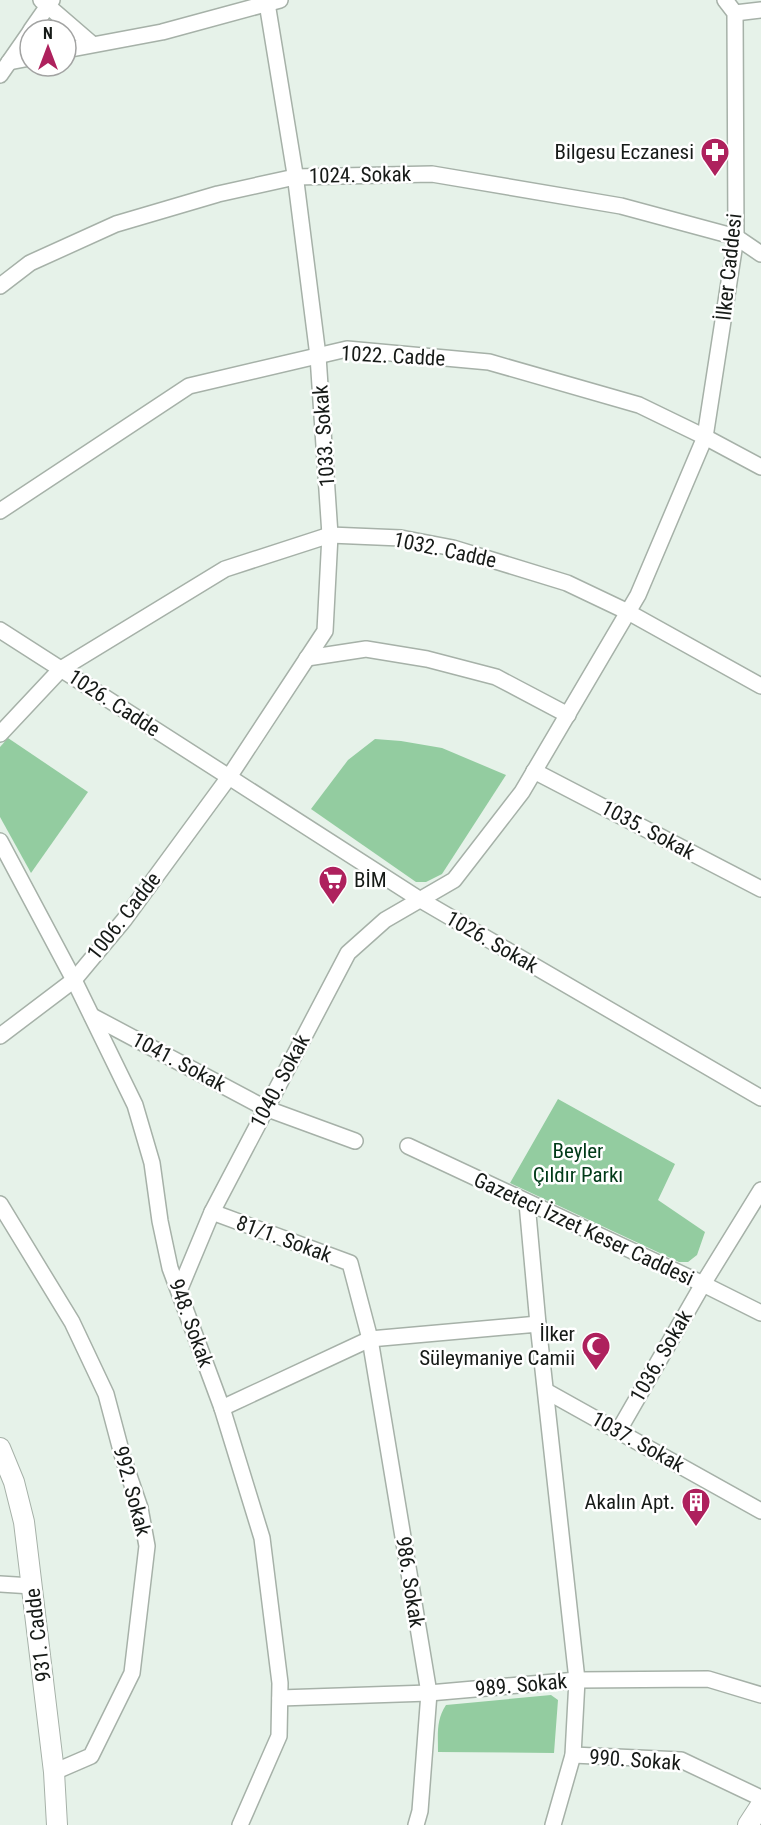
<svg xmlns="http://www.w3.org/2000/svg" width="761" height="1825" font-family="'Roboto Condensed',sans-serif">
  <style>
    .green { fill: #93cca0 }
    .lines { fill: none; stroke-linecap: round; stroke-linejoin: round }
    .minor-casing { stroke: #a6b1a8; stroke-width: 18 }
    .major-casing { stroke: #a6b1a8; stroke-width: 22 }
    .minor { stroke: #fff; stroke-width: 15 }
    .major { stroke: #fff; stroke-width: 20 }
    .labels { text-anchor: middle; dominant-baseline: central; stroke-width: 5; stroke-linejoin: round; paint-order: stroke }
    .poi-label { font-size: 21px; fill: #161a17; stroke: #fff; text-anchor: end }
    .street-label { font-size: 21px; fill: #161a17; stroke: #fff }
    .park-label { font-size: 21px; fill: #003a18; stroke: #fff }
  </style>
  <rect width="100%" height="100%" fill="#e6f2e9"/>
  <!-- green -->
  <g class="green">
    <path d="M8,738L88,792L31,873L0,817V747Z"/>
    <path d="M375,739L401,741L442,748L506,775L442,874L426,882H416L311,809L348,760Z"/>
    <path d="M558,1099L675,1164L658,1200L705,1232L697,1255L688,1262H679L510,1183Z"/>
    <path d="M551,1695L558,1700L554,1753L438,1752C438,1734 436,1720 446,1705Z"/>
  </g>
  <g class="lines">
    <!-- minor casing -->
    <g class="minor-casing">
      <g id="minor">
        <path d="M41,0L92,44"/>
        <path d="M735,13L761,10"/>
        <path d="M31,30L52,0"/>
        <path d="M66,50L162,32L280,0"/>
        <path d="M9,62L30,58"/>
        <path d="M0,75L30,32"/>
        <path d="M0,286L30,263L116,224L218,194L295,177L432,174L621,206L736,237L761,254"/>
        <path d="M0,511L189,386L347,349L489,362L639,405L705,437L761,467"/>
        <path d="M0,630L419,899L761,1098"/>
        <path d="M307,658L366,649L427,659L496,677L568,715"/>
        <path d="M0,734L61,669L225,569L330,535L401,538L453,548L567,583L628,612L761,686"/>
        <path d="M534,771L761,889"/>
        <path d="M0,841L74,980L135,1105L152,1163L160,1221L170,1268L222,1408L262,1538L280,1683L279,1736L240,1825"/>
        <path d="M92,1016L265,1108L355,1141"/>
        <path d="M0,1036L74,980L124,920L229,777L325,631L330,535L318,356L295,174L267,3L269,0"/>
        <path d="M408,1146L703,1284L761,1313"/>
        <path d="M527,1203L538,1324"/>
        <path d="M0,1204L72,1322L106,1394L123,1458L140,1508L147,1546L132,1673L91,1756L54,1772"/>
        <path d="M212,1212L350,1263L370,1339L429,1693L420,1811L416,1825"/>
        <path d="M179,1291L212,1212L348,953L385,920L454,880L522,792L638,595L705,437L736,237L735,13L725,0"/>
        <path d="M546,1391L761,1511"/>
        <path d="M222,1408L370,1339L538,1324L577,1680L573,1755L553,1825"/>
        <path d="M619,1430L703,1284L761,1190"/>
        <path d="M0,1584L32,1586"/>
        <path d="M280,1698L429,1693L577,1680L708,1679L761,1695"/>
        <path d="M573,1755L681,1760L761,1798"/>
      </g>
    </g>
    <!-- major casing -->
    <g class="major-casing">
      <g id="major">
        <path d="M0,1448L14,1482L24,1522L54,1772L57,1825"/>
        <path d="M748,1825L761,1805"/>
      </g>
    </g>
    <!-- minor -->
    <use href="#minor" class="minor"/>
    <!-- major -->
    <use href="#major" class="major"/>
  </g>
  <!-- icons -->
  <defs>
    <g id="pharmacy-pin" transform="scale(1.5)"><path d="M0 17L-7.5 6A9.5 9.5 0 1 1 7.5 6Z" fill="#ae215d" stroke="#fff"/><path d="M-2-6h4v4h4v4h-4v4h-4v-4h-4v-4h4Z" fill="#fff"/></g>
    <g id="supermarket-pin" transform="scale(1.5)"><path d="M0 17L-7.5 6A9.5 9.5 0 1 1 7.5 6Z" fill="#ae215d" stroke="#fff"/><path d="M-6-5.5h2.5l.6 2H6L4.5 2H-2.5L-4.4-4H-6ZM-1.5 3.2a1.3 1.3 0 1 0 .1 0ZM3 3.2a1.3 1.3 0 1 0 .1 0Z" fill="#fff"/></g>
    <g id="mosque-pin" transform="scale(1.5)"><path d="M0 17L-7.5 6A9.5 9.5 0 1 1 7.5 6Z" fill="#ae215d" stroke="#fff"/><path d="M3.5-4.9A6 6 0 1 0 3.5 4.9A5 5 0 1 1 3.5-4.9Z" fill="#fff"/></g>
    <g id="building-pin" transform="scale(1.5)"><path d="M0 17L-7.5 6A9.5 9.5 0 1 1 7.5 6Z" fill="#ae215d" stroke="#fff"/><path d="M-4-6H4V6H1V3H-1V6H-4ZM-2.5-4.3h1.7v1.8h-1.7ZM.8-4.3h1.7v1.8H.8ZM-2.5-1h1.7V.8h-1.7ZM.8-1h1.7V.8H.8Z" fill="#fff"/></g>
  </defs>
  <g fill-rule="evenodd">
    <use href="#pharmacy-pin" x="715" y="152"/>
    <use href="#supermarket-pin" x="333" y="880"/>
    <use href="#mosque-pin" x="596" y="1346"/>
    <use href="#building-pin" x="696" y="1502"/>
  </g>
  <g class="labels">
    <!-- poi labels -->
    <g class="poi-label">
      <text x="694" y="152">Bilgesu Eczanesi</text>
      <text x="354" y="880" text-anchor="start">BİM</text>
      <text x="575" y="1334">İlker<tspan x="575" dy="24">Süleymaniye Camii</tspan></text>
      <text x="675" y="1502">Akalın Apt.</text>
    </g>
    <!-- street labels -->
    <g class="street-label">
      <text transform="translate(360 175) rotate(-1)">1024. Sokak</text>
      <text transform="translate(729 267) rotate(-84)">İlker Caddesi</text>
      <text transform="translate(393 356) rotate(3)">1022. Cadde</text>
      <text transform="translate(324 436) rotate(-94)">1033. Sokak</text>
      <text transform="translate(445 550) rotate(12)">1032. Cadde</text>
      <text transform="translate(114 703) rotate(33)">1026. Cadde</text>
      <text transform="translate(648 830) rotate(28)">1035. Sokak</text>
      <text transform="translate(124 916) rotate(-52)">1006. Cadde</text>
      <text transform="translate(492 942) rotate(30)">1026. Sokak</text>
      <text transform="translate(179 1062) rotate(28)">1041. Sokak</text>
      <text transform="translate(280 1081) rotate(-62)">1040. Sokak</text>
      <text transform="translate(584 1229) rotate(25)">Gazeteci İzzet Keser Caddesi</text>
      <text transform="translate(284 1239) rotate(20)">81/1. Sokak</text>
      <text transform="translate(191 1323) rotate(70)">948. Sokak</text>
      <text transform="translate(661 1356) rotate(-60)">1036. Sokak</text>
      <text transform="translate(638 1442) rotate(29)">1037. Sokak</text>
      <text transform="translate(132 1491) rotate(75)">992. Sokak</text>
      <text transform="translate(410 1582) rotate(81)">986. Sokak</text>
      <text transform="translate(38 1635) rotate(-97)">931. Cadde</text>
      <text transform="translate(521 1685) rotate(-5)">989. Sokak</text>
      <text transform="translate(635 1760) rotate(4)">990. Sokak</text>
    </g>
    <!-- park labels -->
    <g class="park-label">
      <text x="578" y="1151">Beyler<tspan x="578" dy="24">Çıldır Parkı</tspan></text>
    </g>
  </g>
  <!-- north arrow -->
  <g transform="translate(48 48)"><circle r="28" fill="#ffffff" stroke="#a2a3a2" stroke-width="1.5"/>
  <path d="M0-4.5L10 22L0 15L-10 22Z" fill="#ae215d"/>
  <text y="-9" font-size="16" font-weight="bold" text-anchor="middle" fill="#161a17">N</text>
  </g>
</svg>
